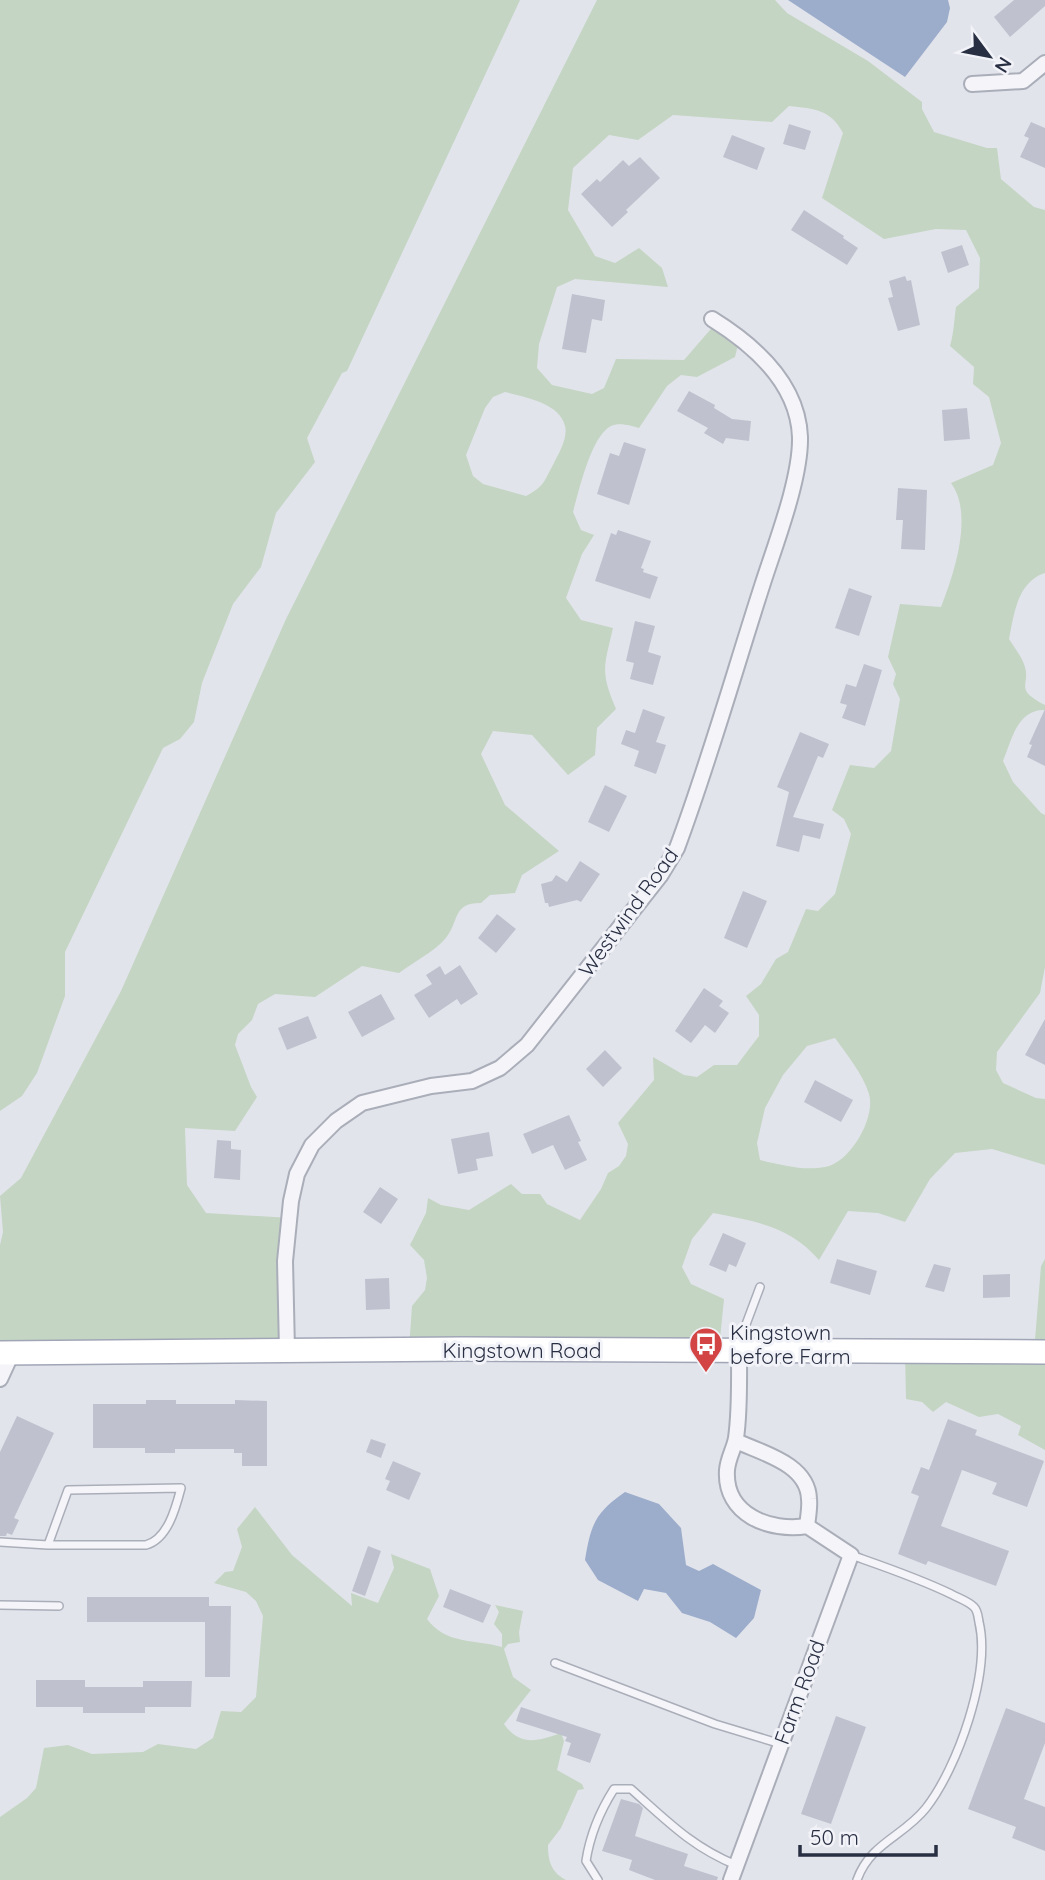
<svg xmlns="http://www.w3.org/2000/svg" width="1045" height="1880" font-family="Quicksand,sans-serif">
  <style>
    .green { fill: #c4d5c3; fill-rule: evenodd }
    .water { fill: #9caccb }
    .building { fill: #bfc2ce }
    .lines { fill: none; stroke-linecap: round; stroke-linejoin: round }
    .service-casing { stroke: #aaaeb9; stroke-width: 10 }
    .minor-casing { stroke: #aaaeb9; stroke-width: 18 }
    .primary-casing { stroke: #a1a6b7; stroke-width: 26 }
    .service { stroke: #f5f5f9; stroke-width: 7 }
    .minor { stroke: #f5f5f9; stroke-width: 14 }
    .primary { stroke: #fff; stroke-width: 23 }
    .labels { text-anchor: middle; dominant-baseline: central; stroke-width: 6; stroke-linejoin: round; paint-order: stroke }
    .street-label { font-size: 21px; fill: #292f43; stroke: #f2f3f8 }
    .poi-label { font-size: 21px; fill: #292f43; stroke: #f2f3f8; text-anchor: start }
  </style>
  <rect width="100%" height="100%" fill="#e2e4eb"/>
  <!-- green -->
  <g class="green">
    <path d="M0,0H520L347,371L342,373L307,438L315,462L276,513L261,567L233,604L202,683L194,722L180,739L163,748L65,952V996L37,1073L22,1096L0,1111Z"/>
    <path d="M597,0H775L787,13L868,61L922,102V109L934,132L987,148H997L1001,179L1034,207L1045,210V573C1017,582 1014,615 1009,639C1014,647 1021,656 1024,664C1032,686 1012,688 1045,705V710C1017,709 1012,740 1003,761L1013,782L1041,813L1045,815V967L1040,993L997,1052L996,1070L1003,1083L1036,1098L1045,1099V1165L992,1149L955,1153L930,1179L905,1222L878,1213L848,1211L819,1260C790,1226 754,1221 713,1213L692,1239L682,1267L691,1284L724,1299L719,1349H409L412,1306L425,1290L427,1278L424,1260L410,1245L426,1213L428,1198L441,1205L469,1210L511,1184L522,1194H540L547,1204L580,1220L601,1189L608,1173L619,1166L626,1156L628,1144L618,1123L654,1080L653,1057L684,1075L697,1077L714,1065H737L759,1036V1015L746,996L761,984L776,959L788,952L806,909L818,911L835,894L851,834L844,819L832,810L850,765L874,768L891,751L900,699L893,684L896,674L888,657L900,604L941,607C954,574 974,514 951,483L993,465L1001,443L989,397L973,384L974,367L950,346C954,332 954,321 956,307L979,288L980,258L966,230L936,229L884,239L822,198L843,133C830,109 815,109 789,106L772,122L673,115L638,140L609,135L573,168L568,210L595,256L615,263L639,248L662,268L668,287L575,279L557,287L539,344L537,368L552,385L592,394L604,388L616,359L684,360L716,323L740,337L735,357L697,377L681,375L667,386L639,428C632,426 619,422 611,426C591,436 579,491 573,512L581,530L594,535L582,554L566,598L581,620L613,628C604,667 600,671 616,709L597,728L595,755L568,775L532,735L493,731L481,754L505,805L559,851L522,875L515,893L490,895L481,903C451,903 460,922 445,939C435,951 412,963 399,973L362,966L315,997L275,994L258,1004L252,1020L238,1034L235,1045L251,1087L257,1097L235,1131L185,1128L187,1185L206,1213L291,1218L288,1342L0,1350V1245L3,1232L0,1196L21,1178L121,991L286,619ZM505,392C524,397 560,403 565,426C568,438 559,453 554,463C544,481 545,486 526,496L483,484L473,476L466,455L485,408L493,397ZM835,1038C847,1055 863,1074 869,1094C876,1118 850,1163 825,1167C804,1171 781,1165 760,1160L757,1143L765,1108L783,1075L807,1046Z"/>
    <path d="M1045,1259V1450L1018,1435L1021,1426L998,1414L979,1417L946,1402L933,1412L922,1402L906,1399L905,1353L1034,1352L1041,1266Z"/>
    <path d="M255,1507L292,1555L352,1606L351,1593L378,1603L394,1568L391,1554L430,1569L439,1596L427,1619C446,1645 475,1639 502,1647V1634L494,1624L499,1612L495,1605L523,1611L519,1632L520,1642L508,1644L504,1649L513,1677L531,1690L504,1724C520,1747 538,1741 561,1733L564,1741L557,1770L582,1784L584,1789L578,1790L561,1828L548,1845C548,1861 551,1872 566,1880H0V1817L27,1798L36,1788L44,1748L68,1745L92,1754L143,1752L158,1744L196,1749L213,1738L221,1711L241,1712L256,1697L263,1616L256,1601L246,1592L214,1583L225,1572L233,1571L242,1547L237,1529Z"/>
  </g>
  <!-- water -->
  <g class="water">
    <path d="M788,0H948L950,8L947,22L905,77Z"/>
    <path d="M625,1492L659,1504L681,1528L686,1565L699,1571L713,1564L761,1590L754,1618L736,1638L710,1622L682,1613L666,1593L644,1589L638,1601L598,1580L585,1560C591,1524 595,1513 625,1492Z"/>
  </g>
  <!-- building -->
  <g class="building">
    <path d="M1014,0H1045V6L1010,37L994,17Z"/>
    <path d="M1031,122L1045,128V168L1020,157L1029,138L1024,136Z"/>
    <path d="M789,124L811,131L805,150L783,144Z"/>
    <path d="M732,135L765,148L757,170L723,157Z"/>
    <path d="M640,157L660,178L626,210L628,212L612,227L581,194L597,179L600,182L623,160L629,166Z"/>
    <path d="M804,210L844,236L843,238L858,248L847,265L791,230Z"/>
    <path d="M962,245L969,265L948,273L941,252Z"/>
    <path d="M905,276L907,281L911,280L920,325L898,331L888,298L893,297L889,281Z"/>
    <path d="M572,294L605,300L602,321L592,319L586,353L562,349Z"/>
    <path d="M689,391L715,405L714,408L732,419L751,421L749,441L726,438L723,444L704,433L708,428L677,411Z"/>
    <path d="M967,408L970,439L944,441L942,410Z"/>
    <path d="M624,442L646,449L629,505L597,494L610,453L619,456Z"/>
    <path d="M898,488L927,490L925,550L901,549L903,520H896Z"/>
    <path d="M618,530L651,541L641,568L644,569L643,572L658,577L650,599L595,581L611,533L616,535Z"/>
    <path d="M849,588L872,596L859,636L835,628Z"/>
    <path d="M635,621L655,626L648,652L661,656L653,685L630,679L634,663L626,661Z"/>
    <path d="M864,664L882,670L865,726L842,718L847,705L840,703L846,684L856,687Z"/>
    <path d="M643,709L665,717L656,742L666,745L656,774L634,766L639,751L621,744L626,730L635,733Z"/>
    <path d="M1045,709V766L1027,757L1032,745L1029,744Z"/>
    <path d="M800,732L829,744L823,758L818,756L793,817L824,824L820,839L803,835L799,852L776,846L789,792L777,787Z"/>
    <path d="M605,785L627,796L609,832L588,822Z"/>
    <path d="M580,861L600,874L581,902L577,900L549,907L548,903H545L541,884L552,881L556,875L567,882Z"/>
    <path d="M743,891L767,901L747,948L724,938Z"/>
    <path d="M497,914L516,929L496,953L478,938Z"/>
    <path d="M460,965L478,994L461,1005L457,999L429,1018L414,995L432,984L426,975L440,966L445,975Z"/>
    <path d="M704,988L723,1001L719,1006L729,1013L715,1033L705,1025L691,1043L675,1031Z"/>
    <path d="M381,994L395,1019L362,1037L348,1012Z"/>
    <path d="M308,1016L317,1038L287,1050L278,1028Z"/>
    <path d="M1045,1019V1065L1025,1055Z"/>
    <path d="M605,1050L622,1068L603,1087L586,1069Z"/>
    <path d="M815,1080L853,1100L841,1122L804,1102Z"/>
    <path d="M569,1115L581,1141L578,1142L587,1160L565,1170L553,1145L532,1154L523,1134Z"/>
    <path d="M489,1132L493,1156L476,1159L478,1170L458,1174L451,1139Z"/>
    <path d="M217,1140L231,1141V1149L241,1150L240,1180L214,1178Z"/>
    <path d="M380,1187L398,1199L381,1224L363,1212Z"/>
    <path d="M723,1233L746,1243L736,1267L729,1264L726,1272L709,1265Z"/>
    <path d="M837,1259L877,1271L870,1295L830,1283Z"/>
    <path d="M934,1264L951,1268L944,1292L925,1287Z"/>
    <path d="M1010,1274V1297L983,1298V1275Z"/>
    <path d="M389,1278L390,1309L366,1310L365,1279Z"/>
    <path d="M146,1400H176V1404H235V1400L267,1401V1466H242V1453H234V1449H175V1453H145V1448H93V1404H146Z"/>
    <path d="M17,1416L54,1433L14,1518L19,1520L12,1535L7,1533L6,1536H0V1452Z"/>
    <path d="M948,1419L977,1430L975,1435L1044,1461L1027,1507L992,1494L997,1483L962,1470L941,1526L1009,1551L996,1586L928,1561L926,1565L898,1554L919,1496L911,1493L921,1467L929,1470Z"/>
    <path d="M371,1439L386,1444L381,1458L366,1452Z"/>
    <path d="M393,1461L421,1473L409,1500L386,1490L390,1481L385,1479Z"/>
    <path d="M368,1546L381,1551L365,1596L352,1591Z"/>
    <path d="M450,1589L491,1605L483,1623L443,1607Z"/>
    <path d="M87,1597H209V1606H231L230,1677H205V1622H87Z"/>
    <path d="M36,1680H85V1687H143V1681H192L191,1707H145V1713H83V1707H36Z"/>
    <path d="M521,1707L601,1734L590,1763L567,1755L571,1743L565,1741L567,1737L516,1721Z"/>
    <path d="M1006,1708L1045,1723V1743L1024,1799L1045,1807V1851L1012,1838L1016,1827L968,1809Z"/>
    <path d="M836,1716L866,1727L831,1824L801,1814Z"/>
    <path d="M621,1799L639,1804L643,1808L635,1836L688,1854L684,1866L718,1877L717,1880H655L629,1870L632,1860L602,1851Z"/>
  </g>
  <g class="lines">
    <!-- service casing -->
    <g class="service-casing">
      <g id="service">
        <path d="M743,1347L745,1327L760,1287"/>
        <path d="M0,1542L48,1545H146C168,1539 176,1507 181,1488L68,1490L48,1545"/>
        <path d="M851,1555C885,1567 918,1578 951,1594C958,1598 968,1601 974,1607C978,1611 978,1617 979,1622C991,1673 958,1767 926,1808C903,1837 870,1843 857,1880"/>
        <path d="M0,1605L59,1606"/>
        <path d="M555,1663L715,1724L781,1744"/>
        <path d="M598,1880L586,1861C590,1835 600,1811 614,1789H631C667,1821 692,1847 736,1865"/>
      </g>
    </g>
    <!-- minor casing -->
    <g class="minor-casing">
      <g id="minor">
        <path d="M972,84L1023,81L1045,63"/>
        <path d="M287,1350L285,1261L291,1201L297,1174L312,1145L336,1121L362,1103L431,1086L472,1081L500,1068L527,1045L660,876L677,848C709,762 734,673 762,586C775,545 801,479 800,437C798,384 754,345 712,319"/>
        <path d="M0,1379L12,1353"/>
        <path d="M736,1441C762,1453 808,1464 809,1499C810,1507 808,1517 807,1526"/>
        <path d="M731,1880L851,1555L807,1526C770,1532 724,1515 727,1470C728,1458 734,1449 736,1438C740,1410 739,1380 739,1351"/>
      </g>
    </g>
    <!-- primary casing -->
    <g class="primary-casing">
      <path id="primary" d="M0,1353L462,1349L1045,1352"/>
    </g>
    <!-- service -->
    <use href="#service" class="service"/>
    <!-- minor -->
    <use href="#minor" class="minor"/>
    <!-- primary -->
    <use href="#primary" class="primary"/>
  </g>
  <!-- icons -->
  <defs>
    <g id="bus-pin" transform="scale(1.75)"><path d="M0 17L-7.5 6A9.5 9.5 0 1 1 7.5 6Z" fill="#d24544" stroke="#f2f3f8"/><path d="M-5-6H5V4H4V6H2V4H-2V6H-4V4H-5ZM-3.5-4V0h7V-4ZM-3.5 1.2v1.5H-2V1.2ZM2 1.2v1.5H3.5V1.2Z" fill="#fff"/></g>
  </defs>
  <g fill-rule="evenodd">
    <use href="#bus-pin" x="706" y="1344"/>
  </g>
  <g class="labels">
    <!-- street labels -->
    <g class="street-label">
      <text transform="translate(628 912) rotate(-54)">Westwind Road</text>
      <text x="522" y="1350">Kingstown Road</text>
      <text transform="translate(799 1692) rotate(-70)">Farm Road</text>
    </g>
    <!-- poi labels -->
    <g class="poi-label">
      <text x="730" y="1332">Kingstown<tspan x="730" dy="24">before Farm</tspan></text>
    </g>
  </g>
  <!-- north arrow -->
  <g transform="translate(989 56) rotate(122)" stroke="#f2f3f8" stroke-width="5" paint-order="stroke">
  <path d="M0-5L12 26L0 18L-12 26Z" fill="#292f43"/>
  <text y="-10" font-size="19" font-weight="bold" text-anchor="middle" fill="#292f43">N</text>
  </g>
  <!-- scale -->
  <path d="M800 1845v10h136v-10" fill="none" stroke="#292f43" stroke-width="3.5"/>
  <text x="810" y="1845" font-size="21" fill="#292f43" stroke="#f2f3f8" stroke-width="5" paint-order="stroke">50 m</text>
</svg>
